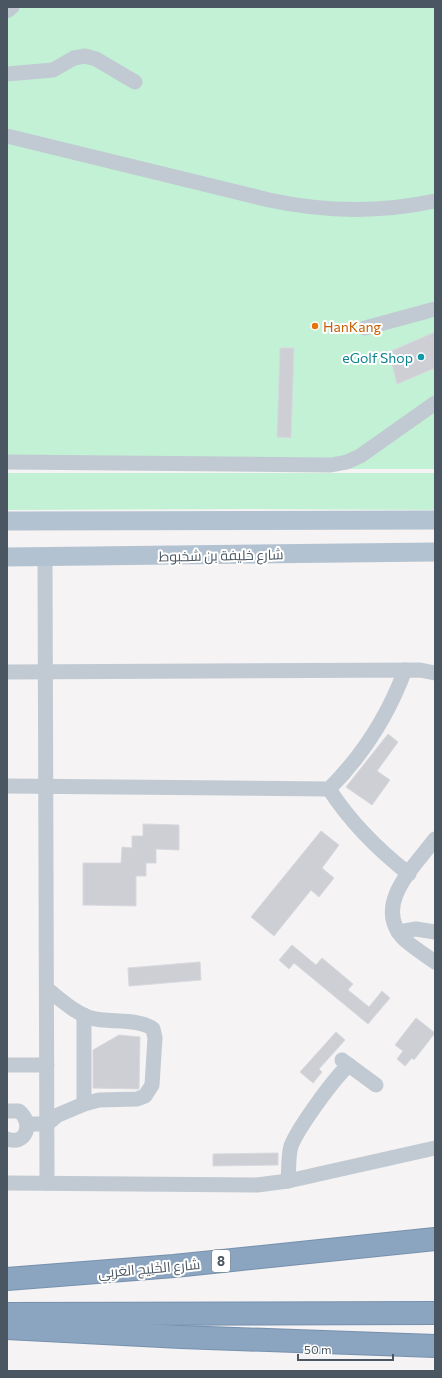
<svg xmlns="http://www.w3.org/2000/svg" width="442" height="1378" font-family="Commissioner,Cairo,sans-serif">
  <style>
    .green { fill: #c3f1d5 }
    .building { fill: #cdcfd5; stroke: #d7d9de }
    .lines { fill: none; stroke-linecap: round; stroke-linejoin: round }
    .highway-casing { stroke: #7690ad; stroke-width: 24 }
    .minor { stroke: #c1cad2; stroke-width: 15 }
    .major { stroke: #b3c2d1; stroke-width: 19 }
    .highway { stroke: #8ba5c1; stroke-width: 22 }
    .food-dot { fill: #e8710a; stroke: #fff; stroke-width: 1.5 }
    .culture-dot { fill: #0f9aa8; stroke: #fff; stroke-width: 1.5 }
    .labels { text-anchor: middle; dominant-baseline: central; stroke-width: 4; stroke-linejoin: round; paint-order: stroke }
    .shield { fill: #fff; stroke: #808990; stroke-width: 1 }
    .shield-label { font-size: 13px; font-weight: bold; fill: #4a5661 }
    .food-label { font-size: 14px; fill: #c56008; stroke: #fff; text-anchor: start }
    .culture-label { font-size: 14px; fill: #0d838f; stroke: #fff; text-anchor: end }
    .street-label { font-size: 14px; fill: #4a5661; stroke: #fff }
  </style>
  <rect width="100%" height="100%" fill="#f5f3f3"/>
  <!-- green -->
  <g class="green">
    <rect x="7" y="7" width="428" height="462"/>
    <path d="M7,473H435V510L248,509L7,510Z"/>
  </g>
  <!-- building -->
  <g class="building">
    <path d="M435,332V368L397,384L389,352Z"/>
    <path d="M280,348H294L291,438L277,437Z"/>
    <path d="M388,734L398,742L377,771L390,780L372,805L346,787Z"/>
    <path d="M143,824L179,825V850L156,849V863H146V876H136V906L83,905V863H121L122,847L132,848V836H143Z"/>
    <path d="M321,831L339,845L322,868L334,878L319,897L311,890L274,936L251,917Z"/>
    <path d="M292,945L316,965L322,958L353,984L348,990L369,1007L382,991L390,998L368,1024L294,963L289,969L279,960Z"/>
    <path d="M200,962L201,980L129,986L128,968Z"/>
    <path d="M416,1018L435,1033L414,1060L412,1058L405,1066L397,1059L403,1051L395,1045Z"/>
    <path d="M336,1032L345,1040L319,1069L322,1072L313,1083L300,1072Z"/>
    <path d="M119,1035L140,1037L139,1089L93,1088V1050Z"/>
    <path d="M278,1153V1165L213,1166V1154Z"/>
  </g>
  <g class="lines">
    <!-- highway casing -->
    <g class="highway-casing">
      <g id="highway">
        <path d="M7,1279L174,1266L435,1239"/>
        <path d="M7,1314L435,1313"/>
        <path d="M7,1328L181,1337L435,1346"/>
      </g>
    </g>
    <!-- minor -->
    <g class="minor">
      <path d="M7,11L12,7"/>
      <path d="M7,74L53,70L74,58L85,56L96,59L135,82"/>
      <path d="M7,136L269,200C325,212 379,213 435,201"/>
      <path d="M365,328L435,309"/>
      <path d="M7,462L331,465L347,462L360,456L435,403"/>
      <path d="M45,557L47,1183"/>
      <path d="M7,672L420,670L435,673"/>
      <path d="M7,786L329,789C364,754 388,716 405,670"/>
      <path d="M329,789C351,823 377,849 409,874"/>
      <path d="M435,839C414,867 371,906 405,940C414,948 425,955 435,962"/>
      <path d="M398,932L416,929L435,932"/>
      <path d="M342,1060L376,1085"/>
      <path d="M7,1065H47"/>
      <path d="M84,1104V1015"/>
      <path d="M7,1111H19C34,1123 26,1146 7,1139"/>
      <path d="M27,1124H47L58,1115L84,1104L99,1100L137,1099L145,1096L152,1085L155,1038L153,1029C139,1018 108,1023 91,1018C75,1013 60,999 47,989"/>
      <path d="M288,1181C289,1169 288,1157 291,1146C298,1128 334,1078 349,1065"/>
      <path d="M7,1183L257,1185L288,1181L435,1148"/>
    </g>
    <!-- major -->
    <g class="major">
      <path d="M7,521L435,520"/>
      <path d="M7,557L435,552"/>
    </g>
    <!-- highway -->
    <use href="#highway" class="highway"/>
  </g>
  <!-- markers -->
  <circle class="food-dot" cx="315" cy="326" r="4"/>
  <circle class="culture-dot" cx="421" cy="357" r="4"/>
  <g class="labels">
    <!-- shield labels -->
    <rect class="shield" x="212" y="1250" width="18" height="22" rx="3"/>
    <g class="shield-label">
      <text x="221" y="1261">8</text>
    </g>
    <!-- food labels -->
    <g class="food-label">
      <text x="323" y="326">HanKang</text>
    </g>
    <!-- culture labels -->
    <g class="culture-label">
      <text x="413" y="357">eGolf Shop</text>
    </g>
    <!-- street labels -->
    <g class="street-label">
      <text transform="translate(221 555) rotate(-1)">شارع خليفة بن شخبوط</text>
      <text transform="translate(149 1268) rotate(-5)">شارع الخَلِيج العَربِي</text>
    </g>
  </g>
  <!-- border -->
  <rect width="442" height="1378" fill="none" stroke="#4a5661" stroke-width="16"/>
  <!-- scale -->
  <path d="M298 1354v6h95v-6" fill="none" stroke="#4a5661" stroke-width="2"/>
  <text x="304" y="1354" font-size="12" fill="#4a5661" stroke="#ffffff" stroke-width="3" paint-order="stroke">50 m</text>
</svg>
